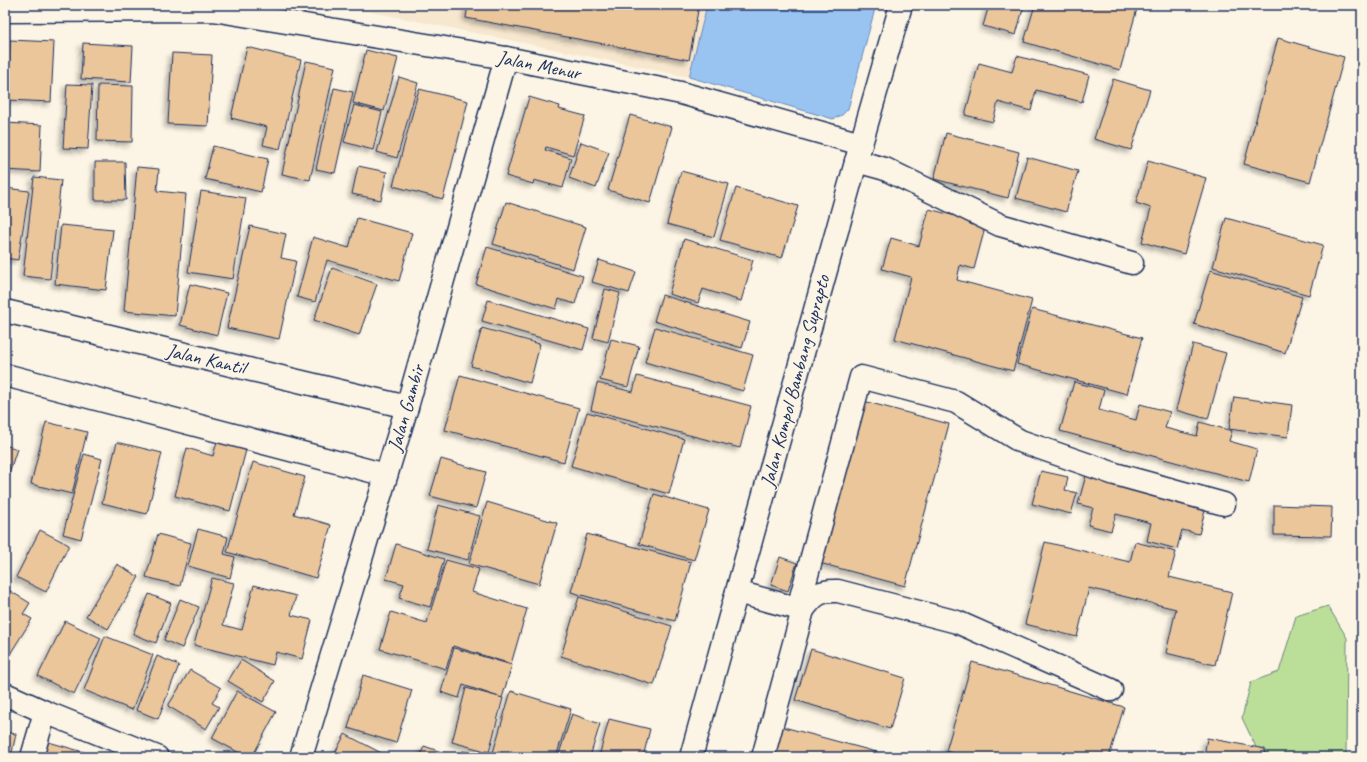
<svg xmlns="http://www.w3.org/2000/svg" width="1367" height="762" font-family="Caveat,sans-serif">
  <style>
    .built { fill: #f7e7cf }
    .green { fill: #bbde99; stroke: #6b867c }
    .water { fill: #99c4f2; stroke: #6788b7 }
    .building { fill: #ebc69b; stroke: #1b2f5e; filter: url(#shadow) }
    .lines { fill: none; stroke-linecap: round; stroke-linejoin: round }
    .minor-casing { stroke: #1b2f5e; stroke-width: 25 }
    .minor { stroke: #fcf5e5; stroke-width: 22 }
    .labels { text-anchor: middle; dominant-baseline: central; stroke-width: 3; stroke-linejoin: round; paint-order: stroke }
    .street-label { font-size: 20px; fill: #1b2f5e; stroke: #fcf5e5 }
  </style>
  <defs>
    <filter id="shadow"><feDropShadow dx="-3.5" dy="3.5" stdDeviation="2" flood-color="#0004"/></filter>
  </defs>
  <rect width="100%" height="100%" fill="#fcf5e5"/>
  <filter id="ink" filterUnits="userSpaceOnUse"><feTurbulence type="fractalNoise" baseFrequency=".025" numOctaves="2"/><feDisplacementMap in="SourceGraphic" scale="8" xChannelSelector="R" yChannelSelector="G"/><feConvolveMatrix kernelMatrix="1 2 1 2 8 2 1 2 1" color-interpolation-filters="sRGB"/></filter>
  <g filter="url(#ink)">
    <!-- built -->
    <path class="built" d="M338,5H707L689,77Z"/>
    <!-- green -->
    <path class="green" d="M1328,606L1347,638L1346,757H1257L1255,745L1242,718L1251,682L1279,672L1296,616Z"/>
    <!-- water -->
    <path class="water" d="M707,5H876L848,109L842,115L833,119L689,77Z"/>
    <!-- building -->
    <g class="building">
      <path d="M468,5H699L689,60L466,18Z"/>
      <path d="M989,5H1024L1016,35L983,26Z"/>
      <path d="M1035,5H1138L1120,70L1024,42Z"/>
      <path d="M1278,38L1344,57L1310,182L1244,164Z"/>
      <path d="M10,40L54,42L51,102L8,100Z"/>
      <path d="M83,43L133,46L131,82L81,79Z"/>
      <path d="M247,47L301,60L280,149L263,145L267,127L231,118Z"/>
      <path d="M366,50L398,58L384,111L353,103Z"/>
      <path d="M172,53L212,55L208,126L168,124Z"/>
      <path d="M1017,56L1089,75L1082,102L1036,90L1031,111L998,102L993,122L965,115L979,63L1012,72Z"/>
      <path d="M306,61L335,67L310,180L282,174Z"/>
      <path d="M399,77L418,83L397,158L377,152Z"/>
      <path d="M1113,79L1150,90L1131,150L1094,139Z"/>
      <path d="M67,84L92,85L88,149L63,148Z"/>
      <path d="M98,85L133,86L132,142L97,141Z"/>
      <path d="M334,88L353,92L335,173L316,169Z"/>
      <path d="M419,89L468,101L443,199L393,186Z"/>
      <path d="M529,97L560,106L559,109L585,116L573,155L546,147L545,150L571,158L563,188L534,180L533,184L506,176Z"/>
      <path d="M354,105L382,112L373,150L344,142Z"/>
      <path d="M630,115L672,127L650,203L608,190Z"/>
      <path d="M5,123L42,125L40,172L5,170Z"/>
      <path d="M946,133L1019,152L1008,198L934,179Z"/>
      <path d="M581,142L609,152L596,188L569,178Z"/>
      <path d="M213,146L268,159L261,192L205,179Z"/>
      <path d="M1027,157L1078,171L1066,212L1016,198Z"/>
      <path d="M1148,161L1206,178L1184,254L1142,242L1151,208L1136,203Z"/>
      <path d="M95,162H125L126,200H95Z"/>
      <path d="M358,166L387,172L381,200L352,194Z"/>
      <path d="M137,167L159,169L157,191L186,194L175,316L124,311Z"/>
      <path d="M681,171L729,184L714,237L667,224Z"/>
      <path d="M34,177L61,180L50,279L23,276Z"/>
      <path d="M5,188L29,191L18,260L5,258Z"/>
      <path d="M736,188L798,206L782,258L720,240Z"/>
      <path d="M201,191L246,198L233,279L188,272Z"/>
      <path d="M506,202L586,227L573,269L493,244Z"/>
      <path d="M929,209L986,224L974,269L960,265L957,280L1032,300L1013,371L895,339L911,277L882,269L891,238L919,246Z"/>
      <path d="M357,218L412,233L399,281L327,260L315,302L297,297L313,237L349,248Z"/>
      <path d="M1226,218L1323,245L1309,295L1213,267Z"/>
      <path d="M61,225L113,230L106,290L55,284Z"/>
      <path d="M250,226L286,234L281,258L296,261L279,339L227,328Z"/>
      <path d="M684,239L753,260L741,301L703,289L698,303L669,294Z"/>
      <path d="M487,247L583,276L575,304L559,299L556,309L476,284Z"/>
      <path d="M599,260L636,272L629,293L592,282Z"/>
      <path d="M332,268L377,284L359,335L314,320Z"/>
      <path d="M1210,270L1302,297L1285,353L1194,324Z"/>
      <path d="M190,284L227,293L217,335L180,325Z"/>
      <path d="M605,289L620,293L608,342L593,338Z"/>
      <path d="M662,295L750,322L742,348L654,321Z"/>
      <path d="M488,300L589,329L583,350L482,321Z"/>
      <path d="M1032,309L1142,338L1127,394L1017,364Z"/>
      <path d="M655,327L753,355L743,391L645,362Z"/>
      <path d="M482,328L540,344L530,383L471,366Z"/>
      <path d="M611,339L639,346L628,387L600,380Z"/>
      <path d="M1193,344L1226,353L1208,419L1176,410Z"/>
      <path d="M460,375L579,408L564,462L445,430Z"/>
      <path d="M637,376L751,406L740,448L591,410L597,383L633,392Z"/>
      <path d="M1074,382L1104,390L1099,410L1136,420L1140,404L1170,412L1165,428L1197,436L1200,422L1232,431L1229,441L1257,449L1249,482L1060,431Z"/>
      <path d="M1234,397L1292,405L1288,437L1229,429Z"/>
      <path d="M856,399L949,424L905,586L812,561Z"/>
      <path d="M587,412L684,439L669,494L571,466Z"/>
      <path d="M46,422L87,432L72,494L31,484Z"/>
      <path d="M117,442L162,453L147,514L102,503Z"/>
      <path d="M217,442L246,450L230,511L175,496L187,448L213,456Z"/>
      <path d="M5,445L17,449L5,485Z"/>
      <path d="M84,454L102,459L81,539L63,534Z"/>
      <path d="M441,459L486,472L476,508L430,496Z"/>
      <path d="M253,462L305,477L294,514L331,525L316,578L227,552Z"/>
      <path d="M1041,471L1068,477L1065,490L1077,493L1071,514L1032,504Z"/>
      <path d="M1087,472L1207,503L1199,534L1182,530L1177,549L1147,541L1151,523L1116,514L1111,531L1088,525L1093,508L1078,504Z"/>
      <path d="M654,494L709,510L694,560L639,544Z"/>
      <path d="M487,502L557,523L539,584L469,564Z"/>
      <path d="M438,505L480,516L468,560L427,549Z"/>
      <path d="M1274,505L1332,507L1331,536L1274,535Z"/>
      <path d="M198,529L228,537L224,554L235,557L230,578L188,566Z"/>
      <path d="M40,530L69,545L46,592L16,577Z"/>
      <path d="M158,534L191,543L180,586L146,577Z"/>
      <path d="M587,534L691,562L675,621L571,592Z"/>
      <path d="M1045,542L1130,562L1135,542L1176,552L1169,577L1232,592L1215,665L1166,653L1176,609L1089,588L1077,637L1025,624Z"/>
      <path d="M396,544L444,559L430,607L399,598L404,584L386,579Z"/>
      <path d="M780,557L797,563L788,591L771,585Z"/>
      <path d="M446,560L479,569L472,592L527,609L511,664L453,646L446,669L380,649L391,612L427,623Z"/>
      <path d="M117,564L139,577L108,629L86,616Z"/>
      <path d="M212,578L234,583L223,625L242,630L254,585L296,596L291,615L312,620L302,659L276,652L273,665L194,645Z"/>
      <path d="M5,588L30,603L23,614L32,619L10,654L5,651Z"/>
      <path d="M149,594L171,603L156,643L133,634Z"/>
      <path d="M579,597L672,626L654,685L561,656Z"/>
      <path d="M180,599L199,607L182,648L164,640Z"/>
      <path d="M65,621L101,638L74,694L38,676Z"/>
      <path d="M105,636L153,655L132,710L84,690Z"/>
      <path d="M454,648L512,665L502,698L463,685L459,698L441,692Z"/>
      <path d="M811,649L905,678L890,729L795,700Z"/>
      <path d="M157,656L179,665L158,719L136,710Z"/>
      <path d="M241,660L275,681L263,702L228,681Z"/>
      <path d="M972,662L1124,707L1109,757H965L946,751Z"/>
      <path d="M190,670L221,688L212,703L219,707L206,729L168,706Z"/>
      <path d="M363,675L412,690L396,743L348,728Z"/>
      <path d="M466,688L503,698L489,752L452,742Z"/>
      <path d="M237,691L276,712L252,757H247L212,738Z"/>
      <path d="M511,691L571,709L556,757L492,756Z"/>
      <path d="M572,714L600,724L590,757H558Z"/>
      <path d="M609,719L650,729L643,757H599Z"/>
      <path d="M780,726L895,757H772Z"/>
      <path d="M5,732L16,734L11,757H5Z"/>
      <path d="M345,734L389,757H333Z"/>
      <path d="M1207,738L1265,749L1264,757H1204Z"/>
      <path d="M45,741L87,753L86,757H41Z"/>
      <path d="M424,746L456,757H420Z"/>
      <path d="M463,751L483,757H461Z"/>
    </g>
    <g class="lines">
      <!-- minor casing -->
      <g class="minor-casing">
        <g id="minor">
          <path d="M5,11L213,10L506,58L681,93L861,144"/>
          <path d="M856,161L885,169L1000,225L1132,263"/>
          <path d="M5,311L407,407"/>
          <path d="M5,375L386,475"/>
          <path d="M737,592L803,610"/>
          <path d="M798,608L861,377L956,402L1020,441L1115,474L1224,504"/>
          <path d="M5,694L45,712L157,757"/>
          <path d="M32,757L45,712"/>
          <path d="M301,757L407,407L506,58"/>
          <path d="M691,757L861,144L901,5"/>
          <path d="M763,757L803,610C814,595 820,590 838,591L957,622L1111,690"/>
        </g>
      </g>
      <!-- minor -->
      <use href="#minor" class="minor"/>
    </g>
  </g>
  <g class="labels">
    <!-- street labels -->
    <g class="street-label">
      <text transform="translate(539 65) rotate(11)">Jalan Menur</text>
      <text transform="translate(206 359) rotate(13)">Jalan Kantil</text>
      <text transform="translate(795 381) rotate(-75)">Jalan Kompol Bambang Suprapto</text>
      <text transform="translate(406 408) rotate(-74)">Jalan Gambir</text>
    </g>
  </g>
  <!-- margin -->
  <rect width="1367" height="762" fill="none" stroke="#fcf5e5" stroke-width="20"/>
  <rect x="10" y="10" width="1347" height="742" fill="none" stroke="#1b2f5e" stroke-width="1.5" filter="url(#ink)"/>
</svg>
